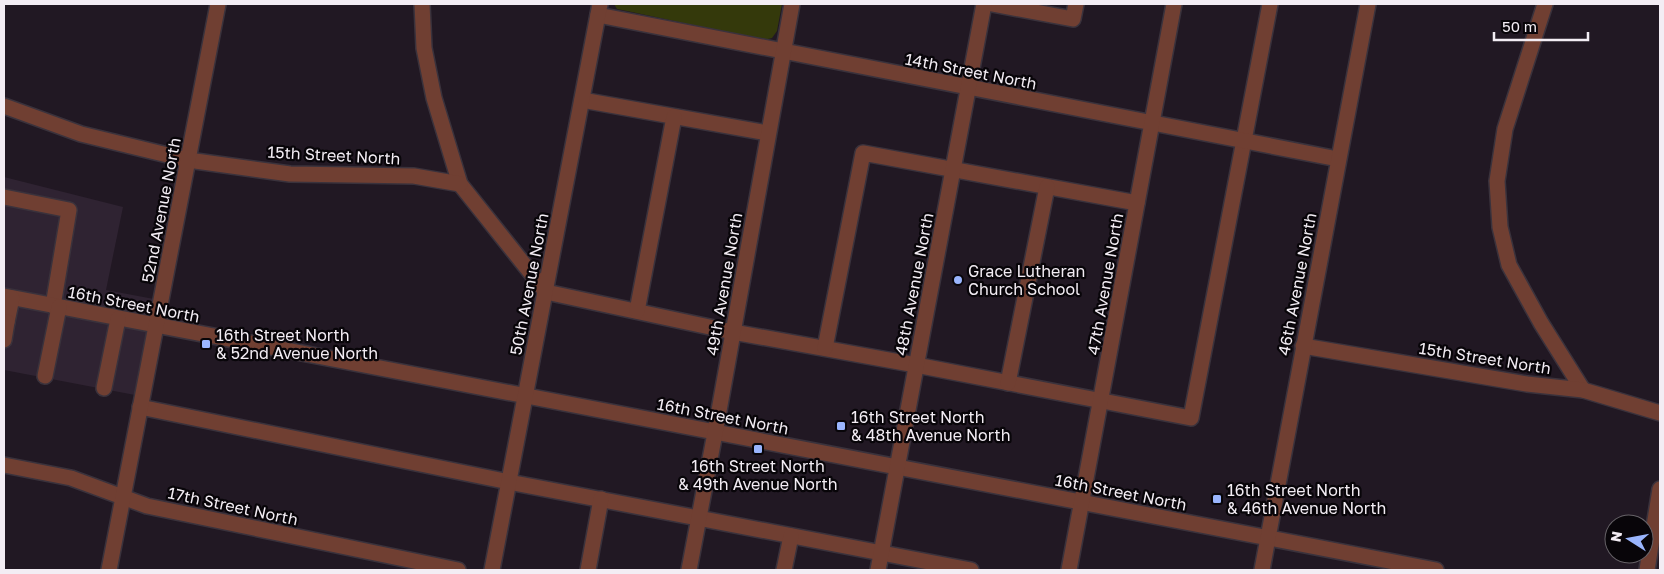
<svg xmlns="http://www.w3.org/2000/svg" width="1664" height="574" font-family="'Golos Text',sans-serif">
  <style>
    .built { fill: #2f2332 }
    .green { fill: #34390b }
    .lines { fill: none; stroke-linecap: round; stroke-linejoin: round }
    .minor-casing { stroke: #3a323c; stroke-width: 18 }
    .minor { stroke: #703f32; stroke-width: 15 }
    .poi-dot { fill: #9ab5fd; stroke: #080509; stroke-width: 2 }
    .labels { text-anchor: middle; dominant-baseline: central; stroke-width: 4.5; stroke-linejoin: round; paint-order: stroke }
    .street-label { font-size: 16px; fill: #f3edf4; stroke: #080509 }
    .poi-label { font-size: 16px; fill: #f3edf4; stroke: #080509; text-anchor: start }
  </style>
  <rect width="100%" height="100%" fill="#211823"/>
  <!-- built -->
  <g class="built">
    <path d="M4,177L123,207L106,290L154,299L150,318L4,290Z"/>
    <path d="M4,303L148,331L135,395L4,370Z"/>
  </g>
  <!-- green -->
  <path class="green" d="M614,4H782L777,31L772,38L764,40L627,11L617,9Z"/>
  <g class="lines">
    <!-- minor casing -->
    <g class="minor-casing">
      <g id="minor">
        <path d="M422,4L424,48L434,98L460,184L546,292L733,332L916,365L1191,418L1270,4"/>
        <path d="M992,4L1073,19L1076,4"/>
        <path d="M1545,4L1505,129L1497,181L1500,227L1509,265L1541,323L1583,390"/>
        <path d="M598,15L1338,159"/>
        <path d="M582,100L768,133"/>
        <path d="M4,106L81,134L188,160L290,174L414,176L460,184"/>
        <path d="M4,197L69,210L53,306"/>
        <path d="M4,296L1436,570"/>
        <path d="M637,311L674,117"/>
        <path d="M4,323L7,322L12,298"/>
        <path d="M4,340L7,322"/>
        <path d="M1303,346L1527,384L1583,390L1660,413"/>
        <path d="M825,348L863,153L1137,203"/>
        <path d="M45,376L59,307"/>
        <path d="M1008,383L1047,187"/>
        <path d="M104,388L118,319"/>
        <path d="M140,407L509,482L971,570"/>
        <path d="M4,465L71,478L147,506L458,570"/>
        <path d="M109,570L218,4"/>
        <path d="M492,570L600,4"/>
        <path d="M588,570L601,499"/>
        <path d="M689,570L715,433L792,4"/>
        <path d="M784,570L791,536"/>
        <path d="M878,570L984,4"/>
        <path d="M1069,570L1174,4"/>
        <path d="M1262,570L1368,4"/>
        <path d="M1647,570L1660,489"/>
      </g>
    </g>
    <!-- minor -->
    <use href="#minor" class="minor"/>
  </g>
  <!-- markers -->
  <g class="poi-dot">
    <circle cx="958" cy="280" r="5"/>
    <rect x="201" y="339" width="10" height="10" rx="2.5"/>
    <rect x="836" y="421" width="10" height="10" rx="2.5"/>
    <rect x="753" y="444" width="10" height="10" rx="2.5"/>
    <rect x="1212" y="494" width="10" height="10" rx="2.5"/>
  </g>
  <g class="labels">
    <!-- street labels -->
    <g class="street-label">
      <text transform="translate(971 71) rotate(11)">14th Street North</text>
      <text transform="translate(334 155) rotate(3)">15th Street North</text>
      <text transform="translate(161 210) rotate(-79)">52nd Avenue North</text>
      <text transform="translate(529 284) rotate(-79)">50th Avenue North</text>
      <text transform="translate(724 284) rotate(-80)">49th Avenue North</text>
      <text transform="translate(914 284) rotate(-79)">48th Avenue North</text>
      <text transform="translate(1105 284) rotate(-80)">47th Avenue North</text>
      <text transform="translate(1297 284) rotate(-79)">46th Avenue North</text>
      <text transform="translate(134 304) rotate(11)">16th Street North</text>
      <text transform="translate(1485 358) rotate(9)">15th Street North</text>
      <text transform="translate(723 416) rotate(11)">16th Street North</text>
      <text transform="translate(1121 492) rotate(11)">16th Street North</text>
      <text transform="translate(233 506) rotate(12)">17th Street North</text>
    </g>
    <!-- poi labels -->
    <g class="poi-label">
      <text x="968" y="271">Grace Lutheran<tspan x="968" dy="18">Church School</tspan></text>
      <text x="216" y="335">16th Street North<tspan x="216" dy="18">&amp; 52nd Avenue North</tspan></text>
      <text x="851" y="417">16th Street North<tspan x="851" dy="18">&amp; 48th Avenue North</tspan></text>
      <text x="758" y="466" text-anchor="middle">16th Street North<tspan x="758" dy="18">&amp; 49th Avenue North</tspan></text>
      <text x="1227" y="490">16th Street North<tspan x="1227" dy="18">&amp; 46th Avenue North</tspan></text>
    </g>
  </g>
  <!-- border -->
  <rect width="1664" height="574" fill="none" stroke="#f3edf4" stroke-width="10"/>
  <!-- north arrow -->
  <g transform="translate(1629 539) rotate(281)"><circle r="24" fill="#080509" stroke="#666267"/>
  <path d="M0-4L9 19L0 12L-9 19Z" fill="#9ab5fd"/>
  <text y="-8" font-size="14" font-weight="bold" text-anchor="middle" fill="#f3edf4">N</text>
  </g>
  <!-- scale -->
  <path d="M1494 32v8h94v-8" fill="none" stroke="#f3edf4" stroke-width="2.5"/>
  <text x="1502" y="32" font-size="15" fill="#f3edf4" stroke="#080509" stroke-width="4" paint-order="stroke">50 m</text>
</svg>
